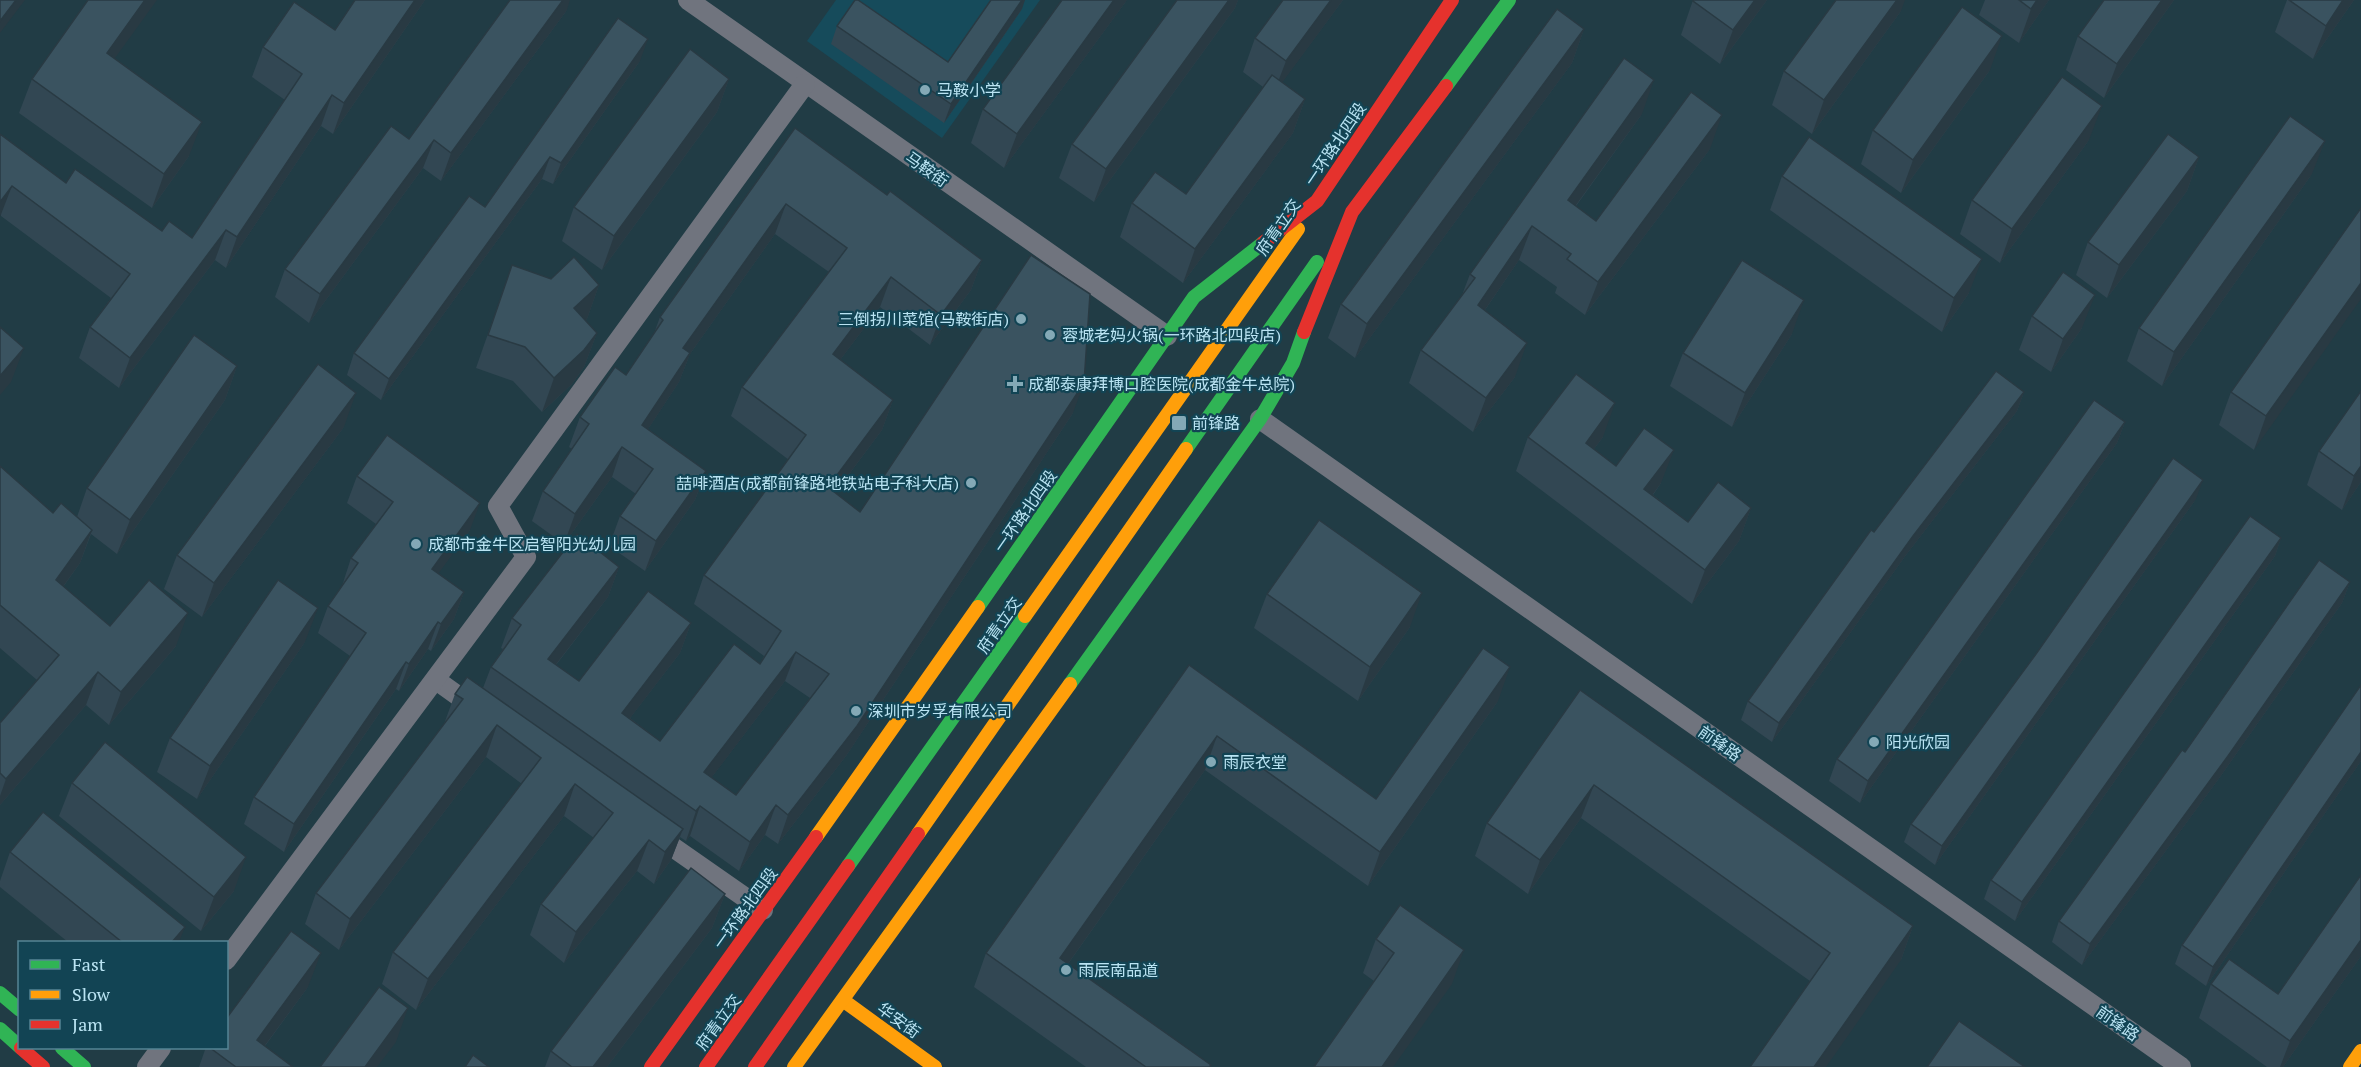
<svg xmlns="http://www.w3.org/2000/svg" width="2361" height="1067" font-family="'PT Serif','Noto Sans SC',serif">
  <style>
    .built { fill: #164b5b }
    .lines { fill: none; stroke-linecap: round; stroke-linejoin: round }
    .street { stroke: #70747e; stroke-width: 20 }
    .fast { stroke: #30b455; stroke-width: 14 }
    .slow { stroke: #ff9f0a; stroke-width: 14 }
    .jam { stroke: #e5322d; stroke-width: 14 }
    .wall { fill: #324753; fill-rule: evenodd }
    .shaded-wall { fill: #293a43 }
    .building { fill: #3a5360; stroke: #293a43; stroke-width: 1.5; fill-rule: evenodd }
    .poi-dot { fill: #84a9b6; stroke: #124454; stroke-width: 2 }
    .labels { text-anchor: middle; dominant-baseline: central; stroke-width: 4.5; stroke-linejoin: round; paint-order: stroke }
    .poi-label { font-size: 16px; fill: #bae4f3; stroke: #124454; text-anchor: start }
    .street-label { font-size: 16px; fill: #bae4f3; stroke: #124454 }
  </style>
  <rect width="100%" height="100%" fill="#213c45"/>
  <!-- built -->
  <path class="built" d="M836,0H1040L942,138L807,41Z"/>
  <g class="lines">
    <!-- street -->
    <g class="street">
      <path d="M688,0L1167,336"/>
      <path d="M1260,419L2181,1067"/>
      <path d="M436,680L475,708"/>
      <path d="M654,834L763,910"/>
      <path d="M226,960L526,557L498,506L805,84"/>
      <path d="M147,1067L161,1048"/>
    </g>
    <!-- fast -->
    <g class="fast">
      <path d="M1446,86L1509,0"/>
      <path d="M1186,449L1317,262"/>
      <path d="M978,607L1194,297L1263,243"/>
      <path d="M1070,684L1260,419L1293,363L1304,332"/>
      <path d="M848,866L1025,616"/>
      <path d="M0,993L20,1010"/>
      <path d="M0,1029L20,1047"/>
      <path d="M62,1048L84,1067"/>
    </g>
    <!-- slow -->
    <g class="slow">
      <path d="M1025,616L1298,229"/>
      <path d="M918,834L1186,449"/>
      <path d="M816,837L978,607"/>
      <path d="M844,1001L935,1067"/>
      <path d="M794,1067L1070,684"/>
      <path d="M2350,1067L2361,1051"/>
    </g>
    <!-- jam -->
    <g class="jam">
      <path d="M1263,243L1317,201L1452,0"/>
      <path d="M1304,332L1352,212L1446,86"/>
      <path d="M21,1048L43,1067"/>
      <path d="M651,1067L816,837"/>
      <path d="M706,1067L848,866"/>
      <path d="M755,1067L918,834"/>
    </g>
  </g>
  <!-- wall -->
  <g class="wall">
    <path d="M425,0L333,134L321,126L226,268L215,260L119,388L79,358L90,327L111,298L1,216L0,134L66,183L162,231L192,238L285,100L252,77L263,47L335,30Z"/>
    <path d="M1127,0L1004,168L971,143L983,109Z"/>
    <path d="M1177,0H1238L1235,8L1094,202L1059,178L1072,144Z"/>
    <path d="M1283,0H1343L1282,82L1305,99L1293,133L1183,283L1120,237L1132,203L1186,194L1263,87L1243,72L1255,38Z"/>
    <path d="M1693,0H1767L1720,64L1681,35Z"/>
    <path d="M1985,0H2049L2019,43L1979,15Z"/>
    <path d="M2104,0H2174L2104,98L2066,70L2078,36Z"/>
    <path d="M2287,0H2354L2313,59L2275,32Z"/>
    <path d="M1022,9L944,123L831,44L837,26L948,62Z"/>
    <path d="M567,10L441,181L423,168L309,323L275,297L285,269L409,139Z"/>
    <path d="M1901,11L1812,134L1772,105L1784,71Z"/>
    <path d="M1584,29L1572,63L1355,358L1328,338L1341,304Z"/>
    <path d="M115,59L189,156L152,208L19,113L32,79Z"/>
    <path d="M640,61L553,184L542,179L381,400L347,375L354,353L485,207Z"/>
    <path d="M1990,70L1901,193L1861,164L1873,130Z"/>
    <path d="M729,79L717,112L602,270L562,241L574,207Z"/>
    <path d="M1642,114L1576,206L1596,221L1710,149L1585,315L1555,293L1557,287L1519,260L1485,310L1515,377L1473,432L1409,383L1421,350L1462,295L1470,274Z"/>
    <path d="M795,128L887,195L982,260L971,290L930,345L880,307L840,360L893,400L882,430L835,493L860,512L1073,413L846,756L778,844L765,835L739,871L690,836L686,841L680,837L671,860L654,884L637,871L564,963L530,935L541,904L594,838L564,816L416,1010L382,984L393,952L522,784L486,757L339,950L305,924L316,893L444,724L455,694L483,688L491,667L503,649L501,648L512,618L619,567L608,597L556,665L579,681L691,623L680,653L630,718L660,741L760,664L764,656L694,604L704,575L789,460L731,416L742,387L829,272L775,234L690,354L679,382L648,429L706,471L695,500L645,571L609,546L620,516L636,494L612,477L564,544L532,521L543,491L572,449L569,447L580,417L626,375L653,336L660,317ZM785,681L810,698L736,795L711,778Z"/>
    <path d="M2089,140L2000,263L1960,234L1972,200Z"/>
    <path d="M2199,157L2187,191L2107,298L2076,275L2088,242Z"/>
    <path d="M2312,174L2162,386L2127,361L2139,328Z"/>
    <path d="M1782,176L1969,293L1942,332L1770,210Z"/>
    <path d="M2361,208L2254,450L2219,425L2231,392Z"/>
    <path d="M512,265L551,279L599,285L587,319L585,320L597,333L584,367L572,384L542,412L513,381L476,368Z"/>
    <path d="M2032,316L2082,328L2051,372L2019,350Z"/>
    <path d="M1792,334L1732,427L1670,386L1683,353Z"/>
    <path d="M237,366L225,400L117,554L91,534L80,563L63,587L110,626L176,646L109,725L86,705L0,805V723L37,680L0,648V466L53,513L77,517L87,488Z"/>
    <path d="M2361,391V482L2342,510L2307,485L2319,451Z"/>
    <path d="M2024,392L2017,411L1906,555L1772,742L1741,720L1748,701L1874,532Z"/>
    <path d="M2125,422L2117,443L1860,803L1829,781L1837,759Z"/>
    <path d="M344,427L202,617L164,589L177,555Z"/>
    <path d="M1528,437H1603L1594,449L1616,466L1661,483L1653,495L1688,522L1751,508L1739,541L1692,604L1516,471Z"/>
    <path d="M357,476L470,530L438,573L464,592L454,619L431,651L428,649L399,691L396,689L284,852L244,824L254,797L350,656L318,633L328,606L342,586L351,558L376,524L347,503Z"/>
    <path d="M2196,499L1935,865L1904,842L1911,824Z"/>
    <path d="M2281,538L2275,556L2015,921L1984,899L1991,880Z"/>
    <path d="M2350,582L2342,603L2220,777L2082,965L2052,942L2059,921L2185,752Z"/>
    <path d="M1267,594L1410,627L1358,701L1254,628Z"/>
    <path d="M305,642L197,799L157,772L170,738Z"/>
    <path d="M1189,665L1376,799L1498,701L1368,886L1205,770L1068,964L1210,1067H1086L974,987L986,953Z"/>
    <path d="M2361,685V761L2206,986L2175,964L2182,945Z"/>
    <path d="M1580,690L1913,926L1901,960L1810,981L1581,818L1528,894L1475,856L1487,823Z"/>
    <path d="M72,783L234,891L201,931L59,816Z"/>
    <path d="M10,852L179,942H68L0,887V881Z"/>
    <path d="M725,894L712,928L607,1067H545L551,1051Z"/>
    <path d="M1376,939L1452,984L1374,981L1363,973Z"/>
    <path d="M2361,956L2283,1067H2267L2199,1018L2211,984L2278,994Z"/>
    <path d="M308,987L265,1046L293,1067H199L206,1047H226Z"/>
  </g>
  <!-- shaded-wall -->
  <g class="shaded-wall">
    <path d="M16,0H25L0,33V21Z"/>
    <path d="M145,0H157L94,87L107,53Z"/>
    <path d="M415,0H425L333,134L344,103Z"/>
    <path d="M563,0H570L567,10L441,181L451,153Z"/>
    <path d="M1022,0H1025L1022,9L944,123L951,104Z"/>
    <path d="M1114,0H1127L1004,168L1017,134Z"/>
    <path d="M1229,0H1238L1235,8L1094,202L1106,169Z"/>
    <path d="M1331,0H1343L1273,95L1286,61Z"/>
    <path d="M1755,0H1767L1720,64L1733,30Z"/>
    <path d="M1897,0H1905L1901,11L1812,134L1824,100Z"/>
    <path d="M2037,0H2049L2019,43L2031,9Z"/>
    <path d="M2162,0H2174L2104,98L2117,64Z"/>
    <path d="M2343,0H2354L2313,59L2326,26Z"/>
    <path d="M1584,29L1572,63L1355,358L1367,324Z"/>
    <path d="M2002,36L1990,70L1901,193L1913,160Z"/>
    <path d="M648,39L640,61L553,184L561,163Z"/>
    <path d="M729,79L717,112L602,270L614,236Z"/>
    <path d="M1654,80L1642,114L1555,234L1568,200Z"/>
    <path d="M332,95L321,126L226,268L237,237Z"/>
    <path d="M1305,99L1293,133L1183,283L1195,249Z"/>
    <path d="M2102,106L2089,140L2000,263L2012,229Z"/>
    <path d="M1722,115L1710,149L1585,315L1598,282Z"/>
    <path d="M202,122L189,156L152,208L164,174Z"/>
    <path d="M434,140L423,168L309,323L320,294Z"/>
    <path d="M2325,141L2312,174L2162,386L2174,352Z"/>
    <path d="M550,157L542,179L381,400L389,379Z"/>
    <path d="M2199,157L2187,191L2107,298L2119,265Z"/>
    <path d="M12,186L0,217V202Z"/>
    <path d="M786,204L775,234L690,354L679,382L631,455L642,425L683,348Z"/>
    <path d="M1532,226L1519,260L1465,339L1478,305Z"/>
    <path d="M226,230L215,260L119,388L130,358Z"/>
    <path d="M1982,259L1969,293L1942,332L1954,298Z"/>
    <path d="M982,260L971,290L930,345L941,315Z"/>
    <path d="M891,277L880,307L822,384L833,354Z"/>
    <path d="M2361,283V299L2254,450L2266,416Z"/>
    <path d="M599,285L587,319L562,342L574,308Z"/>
    <path d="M2095,295L2082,328L2051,372L2063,339Z"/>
    <path d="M1804,300L1792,334L1732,427L1745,393Z"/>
    <path d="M597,333L584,367L572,384L542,412L554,378Z"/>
    <path d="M1527,343L1515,377L1473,432L1486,398Z"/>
    <path d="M24,348L11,382L0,395V376Z"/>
    <path d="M237,366L225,400L117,554L130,520Z"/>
    <path d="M1084,383L1073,413L846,756L778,844L788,815Z"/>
    <path d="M2024,392L2017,411L1906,555L1772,742L1779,723L1913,536Z"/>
    <path d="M356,393L344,427L202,617L214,583Z"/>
    <path d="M893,400L882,430L817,517L828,487Z"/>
    <path d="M1615,403L1603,437L1576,473L1586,443Z"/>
    <path d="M2125,422L2117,443L1860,803L1868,781Z"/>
    <path d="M622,447L612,477L564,544L575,514Z"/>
    <path d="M1674,450L1661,483L1636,518L1644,489Z"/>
    <path d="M2361,466V482L2342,510L2354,476Z"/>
    <path d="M706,471L695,500L645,571L656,541Z"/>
    <path d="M2203,480L2196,499L1935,865L1942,846Z"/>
    <path d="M480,503L470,530L422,596L432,569Z"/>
    <path d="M1751,508L1739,541L1692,604L1705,570Z"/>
    <path d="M92,530L80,563L44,613L56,580Z"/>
    <path d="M2281,538L2275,556L2015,921L2022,902Z"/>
    <path d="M619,567L608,597L537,689L548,659Z"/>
    <path d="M2350,582L2342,603L2220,777L2082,965L2090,944Z"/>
    <path d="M464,592L454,619L431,651L441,624Z"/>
    <path d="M1422,593L1410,627L1358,701L1370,667Z"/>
    <path d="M318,608L305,642L197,799L210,766Z"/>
    <path d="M188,613L176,646L109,725L121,692Z"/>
    <path d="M438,622L428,649L399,691L409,664Z"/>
    <path d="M691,623L680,653L611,743L622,713Z"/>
    <path d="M796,652L785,681L693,802L704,772Z"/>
    <path d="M406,662L396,689L284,852L294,824Z"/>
    <path d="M1510,667L1498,701L1368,886L1380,852Z"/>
    <path d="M98,672L86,705L0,805V796L6,779Z"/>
    <path d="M497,725L486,757L339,950L350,919Z"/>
    <path d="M1217,736L1205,770L1048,992L1060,958Z"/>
    <path d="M2361,752V761L2206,986L2213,967Z"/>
    <path d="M575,784L564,816L416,1010L428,979Z"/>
    <path d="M1594,785L1581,818L1528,894L1540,860Z"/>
    <path d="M776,805L765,835L739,871L750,842Z"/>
    <path d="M700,806L690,836L686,841L696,811Z"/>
    <path d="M683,829L671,860L654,884L665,852Z"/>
    <path d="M649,840L637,871L564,963L576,932Z"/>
    <path d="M246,857L234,891L201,931L214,897Z"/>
    <path d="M725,894L712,928L607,1067H593Z"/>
    <path d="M1913,926L1901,960L1826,1067H1814Z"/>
    <path d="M185,927L179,942H172Z"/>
    <path d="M2361,940V956L2283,1067H2280L2290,1041Z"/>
    <path d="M1464,950L1452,984L1393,1067H1382Z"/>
    <path d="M321,953L308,987L249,1067L257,1040Z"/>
    <path d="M408,1008L396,1042L377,1067H365Z"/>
  </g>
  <!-- building -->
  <g class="building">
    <path d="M0,0H16L0,21Z"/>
    <path d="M88,0H145L107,53L202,122L164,174L32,79Z"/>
    <path d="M355,0H415L344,103L332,95L237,237L226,230L130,358L90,327L130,274L12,186L0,202V134L66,183L75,169L162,231L169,221L192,238L302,74L263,47L294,2L335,30Z"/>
    <path d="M510,0H563L451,153L434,140L320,294L285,269L391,126L409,139Z"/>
    <path d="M855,0H858L948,62L991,0H1022L951,104L837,26Z"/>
    <path d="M1062,0H1114L1017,134L983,109Z"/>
    <path d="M1177,0H1229L1106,169L1072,144Z"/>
    <path d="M1283,0H1331L1286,61L1255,38Z"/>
    <path d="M1693,0H1755L1733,30L1693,1Z"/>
    <path d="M1836,0H1897L1824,100L1784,71Z"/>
    <path d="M2019,0H2037L2031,9Z"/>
    <path d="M2104,0H2162L2117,64L2078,36Z"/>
    <path d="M2289,0H2343L2326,26Z"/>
    <path d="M1962,7L2002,36L1913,160L1873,130Z"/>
    <path d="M1557,9L1584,29L1367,324L1341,304Z"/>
    <path d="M618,18L648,39L561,163L550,157L389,379L354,353L469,196L485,207Z"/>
    <path d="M690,49L729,79L614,236L574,207Z"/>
    <path d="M1624,58L1654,80L1568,200L1596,221L1691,92L1722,115L1598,282L1567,259L1571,254L1532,226L1478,305L1527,343L1486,398L1421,350L1475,278L1470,274Z"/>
    <path d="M1272,75L1305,99L1195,249L1132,203L1155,172L1186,194Z"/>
    <path d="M2062,77L2102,106L2012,229L1972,200Z"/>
    <path d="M2290,116L2325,141L2174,352L2139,328Z"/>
    <path d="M795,128L887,195L890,191L982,260L941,315L891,277L833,354L893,400L828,487L860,512L1031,255L1090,294L1084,383L857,726L788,815L776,805L750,842L700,806L696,811L491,667L521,625L512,618L577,534L619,567L548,659L579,681L648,591L691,623L622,713L660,741L734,644L760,664L781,631L704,575L806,435L742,387L847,248L786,204L683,348L690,353L642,425L706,471L656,541L620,516L653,469L622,447L575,514L543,491L589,424L580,417L615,367L626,375L663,320L660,317ZM796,652L829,674L736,795L704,772Z"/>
    <path d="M2168,134L2199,157L2119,265L2088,242Z"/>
    <path d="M1809,137L1982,259L1954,298L1782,176Z"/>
    <path d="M2361,208V283L2266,416L2231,392Z"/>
    <path d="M574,257L599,285L574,308L597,333L584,350L554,378L525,347L488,335L512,265L551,279Z"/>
    <path d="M1742,260L1804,300L1745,393L1683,353Z"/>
    <path d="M2063,272L2095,295L2063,339L2032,316Z"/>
    <path d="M0,327L24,348L0,376Z"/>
    <path d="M194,335L237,366L130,520L87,488Z"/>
    <path d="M318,364L356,393L214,583L177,555Z"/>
    <path d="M1996,371L2024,392L1913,536L1779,723L1748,701L1871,530L1874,532Z"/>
    <path d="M1576,374L1615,403L1586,443L1616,466L1644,428L1674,450L1644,489L1688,522L1718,482L1751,508L1705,570L1528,437Z"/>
    <path d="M2361,391V466L2354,476L2319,451Z"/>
    <path d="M2094,400L2125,422L1868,781L1837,759Z"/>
    <path d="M387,435L480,503L432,569L464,592L441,624L438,622L409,664L406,662L294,824L254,797L366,633L328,606L358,563L351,558L393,502L357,476Z"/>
    <path d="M2173,458L2203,480L1942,846L1911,824L2036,654Z"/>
    <path d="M0,466L53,513L61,503L92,530L56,580L110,626L149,580L188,613L121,692L98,672L6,779L0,773V723L59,655L0,605Z"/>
    <path d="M2250,516L2281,538L2022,902L1991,880Z"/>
    <path d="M1319,520L1422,593L1370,667L1267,594Z"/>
    <path d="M2319,560L2350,582L2228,756L2090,944L2059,921L2182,750L2185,752Z"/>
    <path d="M278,580L318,608L210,766L170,738Z"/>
    <path d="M1483,648L1510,667L1380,852L1217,736L1060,958L1211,1065L1209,1067H1146L986,953L1189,665L1376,799Z"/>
    <path d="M467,677L683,829L665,852L649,840L576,932L541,904L613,813L575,784L428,979L393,952L541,758L497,725L350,919L316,893L463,699L455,694Z"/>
    <path d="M2361,685V752L2213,967L2182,945Z"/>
    <path d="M1580,690L1913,926L1814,1067H1750L1830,953L1594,785L1540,860L1487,823Z"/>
    <path d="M105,742L246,857L214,897L72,783Z"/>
    <path d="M43,812L185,927L172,942H122L10,852Z"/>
    <path d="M691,868L725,894L593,1067H572L551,1051Z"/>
    <path d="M2361,875V940L2290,1041L2211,984L2229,959L2278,994Z"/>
    <path d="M1400,905L1464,950L1382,1067H1314L1394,953L1376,939Z"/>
    <path d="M291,931L321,953L257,1040L293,1067H236L209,1047H226V1019Z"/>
    <path d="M379,987L408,1008L365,1067H320Z"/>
    <path d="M1959,1021L2025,1067H1927Z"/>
    <path d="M473,1055L489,1067H465Z"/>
  </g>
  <!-- markers -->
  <g class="poi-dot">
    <circle cx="925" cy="90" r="6"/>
    <circle cx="1021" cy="319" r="6"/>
    <circle cx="1050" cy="335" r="6"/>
    <path d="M1012 375h6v6h6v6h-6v6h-6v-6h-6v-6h6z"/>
    <rect x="1171" y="415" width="16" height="16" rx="3"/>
    <circle cx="971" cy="483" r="6"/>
    <circle cx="416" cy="544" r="6"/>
    <circle cx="856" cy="711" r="6"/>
    <circle cx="1874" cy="742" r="6"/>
    <circle cx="1211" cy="762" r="6"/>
    <circle cx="1066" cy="970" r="6"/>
  </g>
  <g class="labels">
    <!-- poi labels -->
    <g class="poi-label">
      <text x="937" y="90">马鞍小学</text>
      <text x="1009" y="319" text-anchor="end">三倒拐川菜馆(马鞍街店)</text>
      <text x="1062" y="335">蓉城老妈火锅(一环路北四段店)</text>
      <text x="1028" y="384">成都泰康拜博口腔医院(成都金牛总院)</text>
      <text x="1192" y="423">前锋路</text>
      <text x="959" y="483" text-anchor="end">喆啡酒店(成都前锋路地铁站电子科大店)</text>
      <text x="428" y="544">成都市金牛区启智阳光幼儿园</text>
      <text x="868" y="711">深圳市岁孚有限公司</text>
      <text x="1886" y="742">阳光欣园</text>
      <text x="1223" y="762">雨辰衣堂</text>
      <text x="1078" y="970">雨辰南品道</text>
    </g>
    <!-- street labels -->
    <g class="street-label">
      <text transform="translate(1335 144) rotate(-56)">一环路北四段</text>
      <text transform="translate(927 169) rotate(35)">马鞍街</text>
      <text transform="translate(1278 227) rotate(-55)">府青立交</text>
      <text transform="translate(1025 511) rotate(-55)">一环路北四段</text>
      <text transform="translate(999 625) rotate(-55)">府青立交</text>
      <text transform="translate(1720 743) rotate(35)">前锋路</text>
      <text transform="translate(745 908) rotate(-54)">一环路北四段</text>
      <text transform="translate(899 1020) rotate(36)">华安街</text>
      <text transform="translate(718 1022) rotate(-54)">府青立交</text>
      <text transform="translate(2118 1023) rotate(35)">前锋路</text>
    </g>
  </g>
  <!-- legend -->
  <rect x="18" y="941" width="210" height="108" fill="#124454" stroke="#558494" stroke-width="1.5"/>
  <rect x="30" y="960" width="30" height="9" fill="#30b455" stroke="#558494" stroke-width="1.5"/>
  <text x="72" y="971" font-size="18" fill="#bae4f3">Fast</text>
  <rect x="30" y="990" width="30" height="9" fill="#ff9f0a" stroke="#558494" stroke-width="1.5"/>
  <text x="72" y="1001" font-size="18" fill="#bae4f3">Slow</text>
  <rect x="30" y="1020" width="30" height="9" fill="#e5322d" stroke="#558494" stroke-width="1.5"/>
  <text x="72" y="1031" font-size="18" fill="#bae4f3">Jam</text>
</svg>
